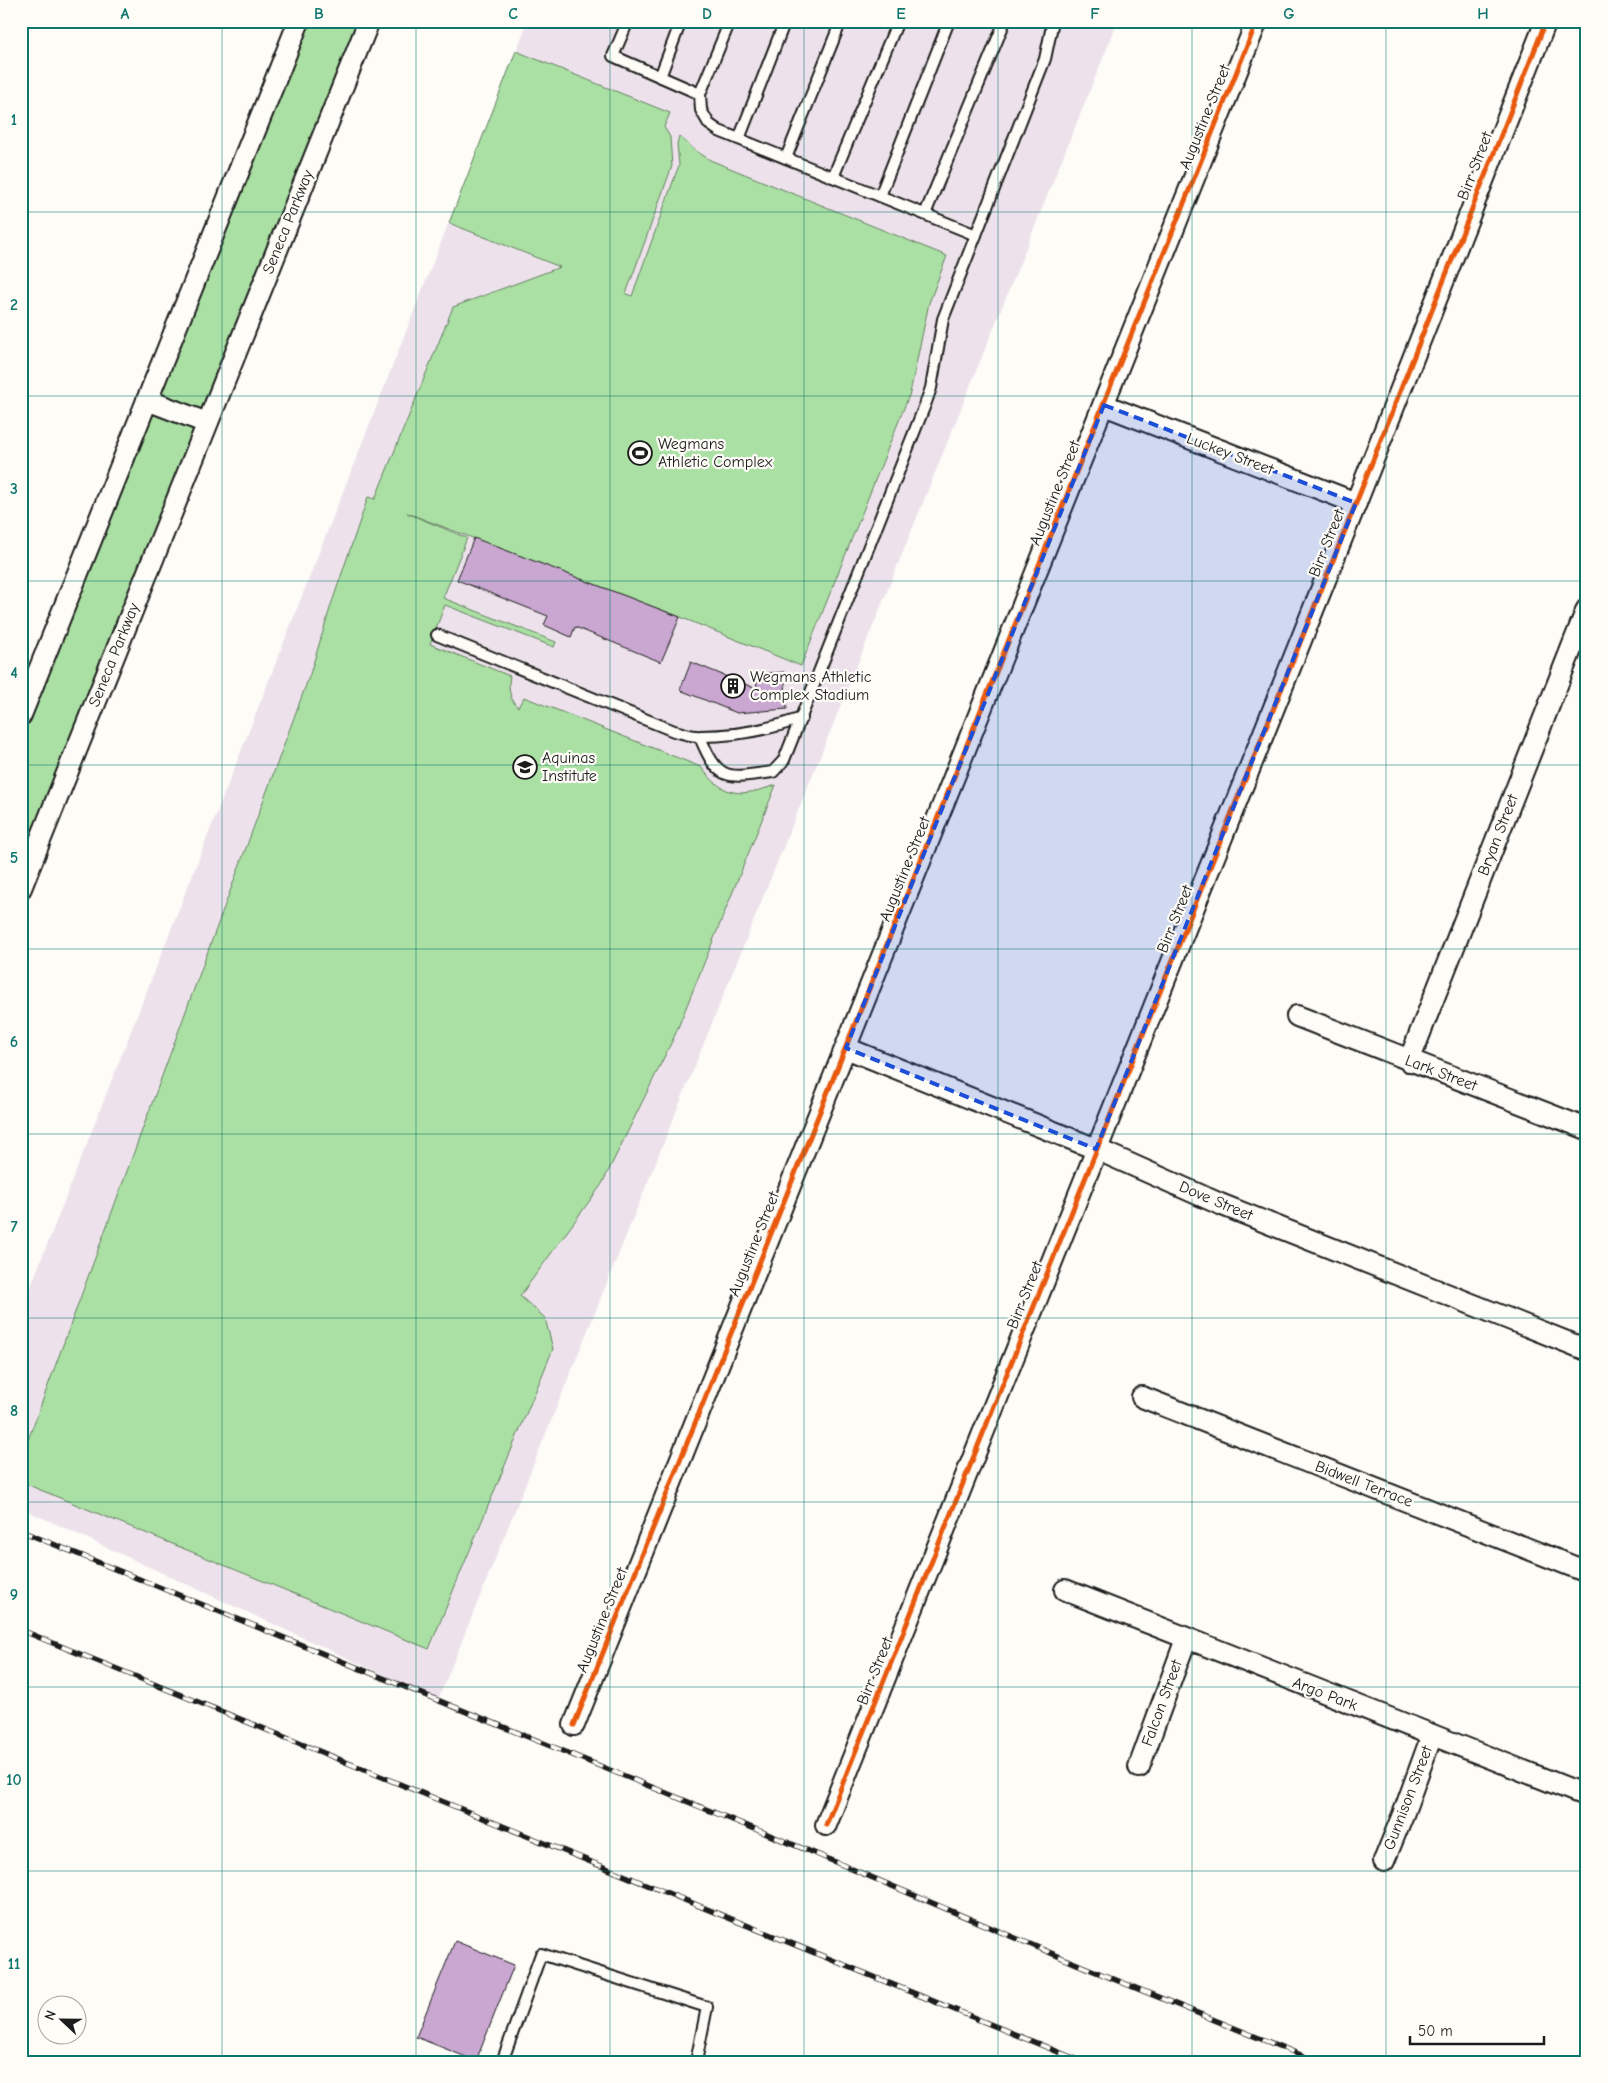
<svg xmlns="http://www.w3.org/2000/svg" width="1608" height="2083" font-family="'Comic Neue',sans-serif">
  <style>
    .built { fill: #ede2ec }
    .green { fill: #aae0a3; stroke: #637e60 }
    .building { fill: #c9a7d1; stroke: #1c1c1c }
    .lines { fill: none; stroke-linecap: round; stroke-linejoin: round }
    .lane-casing { stroke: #1c1c1c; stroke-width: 14 }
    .street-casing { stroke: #1c1c1c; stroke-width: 24 }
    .lane { stroke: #fdfcf7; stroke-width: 10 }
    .street { stroke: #fdfcf7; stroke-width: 20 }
    .rail-casing { stroke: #1c1c1c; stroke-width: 5.5 }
    .rail { stroke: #fdfcf7; stroke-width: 4; stroke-dasharray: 11; stroke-linecap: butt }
    .cycleway-casing { stroke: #fdfcf7; stroke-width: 8 }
    .cycleway { stroke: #e8590c; stroke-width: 5 }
    .marked { fill: #1d4ed8; fill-opacity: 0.2; stroke: #1d4ed8; stroke-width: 4; stroke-dasharray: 10 6; stroke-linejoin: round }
    .grid { fill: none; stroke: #0f766e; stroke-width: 1; stroke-opacity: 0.55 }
    .labels { text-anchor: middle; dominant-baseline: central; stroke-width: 4.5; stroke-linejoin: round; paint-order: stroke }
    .street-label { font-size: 16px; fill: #1c1c1c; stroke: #fdfcf7 }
    .poi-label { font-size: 16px; fill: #1c1c1c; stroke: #fdfcf7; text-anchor: start }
    .neatline { fill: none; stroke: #0f766e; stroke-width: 2 }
    .grid-label { font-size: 16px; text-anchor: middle; font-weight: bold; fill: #0f766e }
  </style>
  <rect width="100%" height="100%" fill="#fdfcf7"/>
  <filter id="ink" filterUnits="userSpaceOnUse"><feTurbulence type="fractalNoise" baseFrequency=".02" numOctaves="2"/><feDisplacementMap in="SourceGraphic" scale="10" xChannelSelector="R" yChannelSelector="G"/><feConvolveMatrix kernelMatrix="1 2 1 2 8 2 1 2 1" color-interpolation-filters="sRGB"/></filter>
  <g filter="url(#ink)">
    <!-- built -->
    <path class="built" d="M528,21H1118L438,1700L21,1508V1311Z"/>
    <!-- green -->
    <g class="green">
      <path d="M308,21H359L21,861V733Z"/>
      <path d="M516,51L670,113L664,127L670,137L672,166L626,294L632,296L679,165L677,144L679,136L695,150L710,160L947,256L929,303L910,393L801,666L680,617L407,513L467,538L443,598L556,642L554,647L445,605L430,644L510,676C508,686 509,700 518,707L524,697L701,767C725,798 740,797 776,785L675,1035L602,1184L520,1296L545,1318L553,1349L429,1649L21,1482V1459L310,674L331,605L368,497L375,499L453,307L560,267L449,223Z"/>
    </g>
    <!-- building -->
    <g class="building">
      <path d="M474,538L680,617L661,662L575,627L571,637L544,625L548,616L457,580Z"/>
      <path d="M691,662L757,689L756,674L784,672L787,709L737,713L680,690Z"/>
      <path d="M455,1941L514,1965L476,2061L416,2037Z"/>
    </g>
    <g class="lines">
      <!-- lane casing -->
      <g class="lane-casing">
        <g id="lane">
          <path d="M628,21L613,56L700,94"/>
          <path d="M730,21L700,94L701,110L709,124L719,131L976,235"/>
          <path d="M660,77L681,21"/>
          <path d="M739,139L785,21"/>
          <path d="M786,158L841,21"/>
          <path d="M833,177L898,21"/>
          <path d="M880,196L949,21"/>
          <path d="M925,214L1005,21"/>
          <path d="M437,635L674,731C683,733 693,737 701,736C735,736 771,729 802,718"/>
          <path d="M700,737C719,783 727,778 773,772L784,760L925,405L931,388L943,319L1045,59L1053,21"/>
          <path d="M502,2062L541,1954L707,2007L696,2062"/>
        </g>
      </g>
      <!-- street casing -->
      <g class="street-casing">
        <g id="street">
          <path d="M147,400L207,423"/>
          <path d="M1104,405L1356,503"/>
          <path d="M21,715L299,21"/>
          <path d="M21,888L369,21"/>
          <path d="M1297,1016L1587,1129"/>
          <path d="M846,1048L1096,1149L1220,1204L1587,1350"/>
          <path d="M1409,1061L1587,609"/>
          <path d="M1142,1397L1587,1572"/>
          <path d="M1065,1590L1587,1796"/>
          <path d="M574,1725L1257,21"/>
          <path d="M1139,1767L1186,1639"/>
          <path d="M826,1825L1356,503L1546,21"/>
          <path d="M1384,1861L1404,1812L1432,1735"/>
        </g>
      </g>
      <!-- lane -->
      <use href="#lane" class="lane"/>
      <!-- street -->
      <use href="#street" class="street"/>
      <!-- rail casing -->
      <g class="rail-casing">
        <g id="rail">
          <path d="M21,1531L814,1853L1084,1967L1318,2062"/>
          <path d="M21,1630L1083,2062"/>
        </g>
      </g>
      <!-- rail -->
      <use href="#rail" class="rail"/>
      <!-- cycleway casing -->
      <g class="cycleway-casing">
        <g id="cycleway">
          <path d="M574,1725L1257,21"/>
          <path d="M826,1825L1356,503L1546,21"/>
        </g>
      </g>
      <!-- cycleway -->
      <use href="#cycleway" class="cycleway"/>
    </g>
  </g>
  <!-- marked area -->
  <path class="marked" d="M1104,405L1356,503L1096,1149L846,1048Z"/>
  <!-- grid -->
  <path class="grid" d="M222,21V2062M416,21V2062M610,21V2062M804,21V2062M998,21V2062M1192,21V2062M1386,21V2062M21,212H1587M21,396H1587M21,581H1587M21,765H1587M21,949H1587M21,1134H1587M21,1318H1587M21,1502H1587M21,1687H1587M21,1871H1587"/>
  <!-- icons -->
  <defs>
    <g id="stadium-ring" transform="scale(1.25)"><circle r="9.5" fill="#fdfcf7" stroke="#1c1c1c" stroke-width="1.5"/><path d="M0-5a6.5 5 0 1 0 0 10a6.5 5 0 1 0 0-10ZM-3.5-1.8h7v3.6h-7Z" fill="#1c1c1c"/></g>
    <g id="building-ring" transform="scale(1.25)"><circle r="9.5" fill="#fdfcf7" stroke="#1c1c1c" stroke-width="1.5"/><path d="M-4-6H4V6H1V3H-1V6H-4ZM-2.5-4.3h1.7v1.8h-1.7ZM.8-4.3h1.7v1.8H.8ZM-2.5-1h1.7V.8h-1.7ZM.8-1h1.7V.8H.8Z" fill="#1c1c1c"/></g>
    <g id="school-ring" transform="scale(1.25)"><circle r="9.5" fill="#fdfcf7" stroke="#1c1c1c" stroke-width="1.5"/><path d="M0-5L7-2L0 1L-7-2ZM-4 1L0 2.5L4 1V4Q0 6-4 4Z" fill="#1c1c1c"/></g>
  </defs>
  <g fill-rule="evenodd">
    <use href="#stadium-ring" x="640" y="453"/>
    <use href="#building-ring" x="733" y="686"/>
    <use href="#school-ring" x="525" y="767"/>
  </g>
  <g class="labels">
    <!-- street labels -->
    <g class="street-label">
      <text transform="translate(1205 117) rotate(-68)">Augustine Street</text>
      <text transform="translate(1475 166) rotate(-69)">Birr Street</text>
      <text transform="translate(288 222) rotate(-68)">Seneca Parkway</text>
      <text transform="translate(1230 454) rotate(21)">Luckey Street</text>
      <text transform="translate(1055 493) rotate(-68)">Augustine Street</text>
      <text transform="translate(1327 543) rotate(-68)">Birr Street</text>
      <text transform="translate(114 655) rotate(-68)">Seneca Parkway</text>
      <text transform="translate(1498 835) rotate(-69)">Bryan Street</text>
      <text transform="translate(905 869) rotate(-68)">Augustine Street</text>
      <text transform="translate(1175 919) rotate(-68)">Birr Street</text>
      <text transform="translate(1441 1073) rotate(21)">Lark Street</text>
      <text transform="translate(1216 1201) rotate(23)">Dove Street</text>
      <text transform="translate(754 1244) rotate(-68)">Augustine Street</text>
      <text transform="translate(1025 1295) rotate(-68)">Birr Street</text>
      <text transform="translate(1364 1484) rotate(21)">Bidwell Terrace</text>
      <text transform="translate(602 1620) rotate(-68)">Augustine Street</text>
      <text transform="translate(875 1671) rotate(-68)">Birr Street</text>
      <text transform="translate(1325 1694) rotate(21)">Argo Park</text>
      <text transform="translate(1162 1703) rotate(-70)">Falcon Street</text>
      <text transform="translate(1408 1798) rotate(-69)">Gunnison Street</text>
    </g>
    <!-- poi labels -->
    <g class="poi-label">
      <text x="658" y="444">Wegmans<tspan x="658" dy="18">Athletic Complex</tspan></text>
      <text x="750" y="677">Wegmans Athletic<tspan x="750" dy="18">Complex Stadium</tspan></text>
      <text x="542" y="758">Aquinas<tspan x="542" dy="18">Institute</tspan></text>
    </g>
  </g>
  <!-- margin -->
  <rect width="1608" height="2083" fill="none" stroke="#fdfcf7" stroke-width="55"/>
  <!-- north arrow -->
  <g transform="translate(62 2020) rotate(292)"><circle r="24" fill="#fdfcf7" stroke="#a3a29f"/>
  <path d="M0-4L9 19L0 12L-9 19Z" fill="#1c1c1c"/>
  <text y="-8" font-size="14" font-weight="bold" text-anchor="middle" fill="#1c1c1c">N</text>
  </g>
  <!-- scale -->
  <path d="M1410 2036v8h134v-8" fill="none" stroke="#1c1c1c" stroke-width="2.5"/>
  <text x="1418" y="2036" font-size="15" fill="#1c1c1c" stroke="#fdfcf7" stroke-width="4" paint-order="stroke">50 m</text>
  <rect x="28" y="28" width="1552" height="2028" class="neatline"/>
  <g class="grid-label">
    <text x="125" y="19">A</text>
    <text x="319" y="19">B</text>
    <text x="513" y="19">C</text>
    <text x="707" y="19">D</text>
    <text x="901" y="19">E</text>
    <text x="1095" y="19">F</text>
    <text x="1289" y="19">G</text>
    <text x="1483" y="19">H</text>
    <text x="14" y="125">1</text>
    <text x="14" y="310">2</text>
    <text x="14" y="494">3</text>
    <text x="14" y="678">4</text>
    <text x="14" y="863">5</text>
    <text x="14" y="1047">6</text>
    <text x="14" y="1232">7</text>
    <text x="14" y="1416">8</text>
    <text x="14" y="1600">9</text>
    <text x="14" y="1785">10</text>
    <text x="14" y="1969">11</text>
  </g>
</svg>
